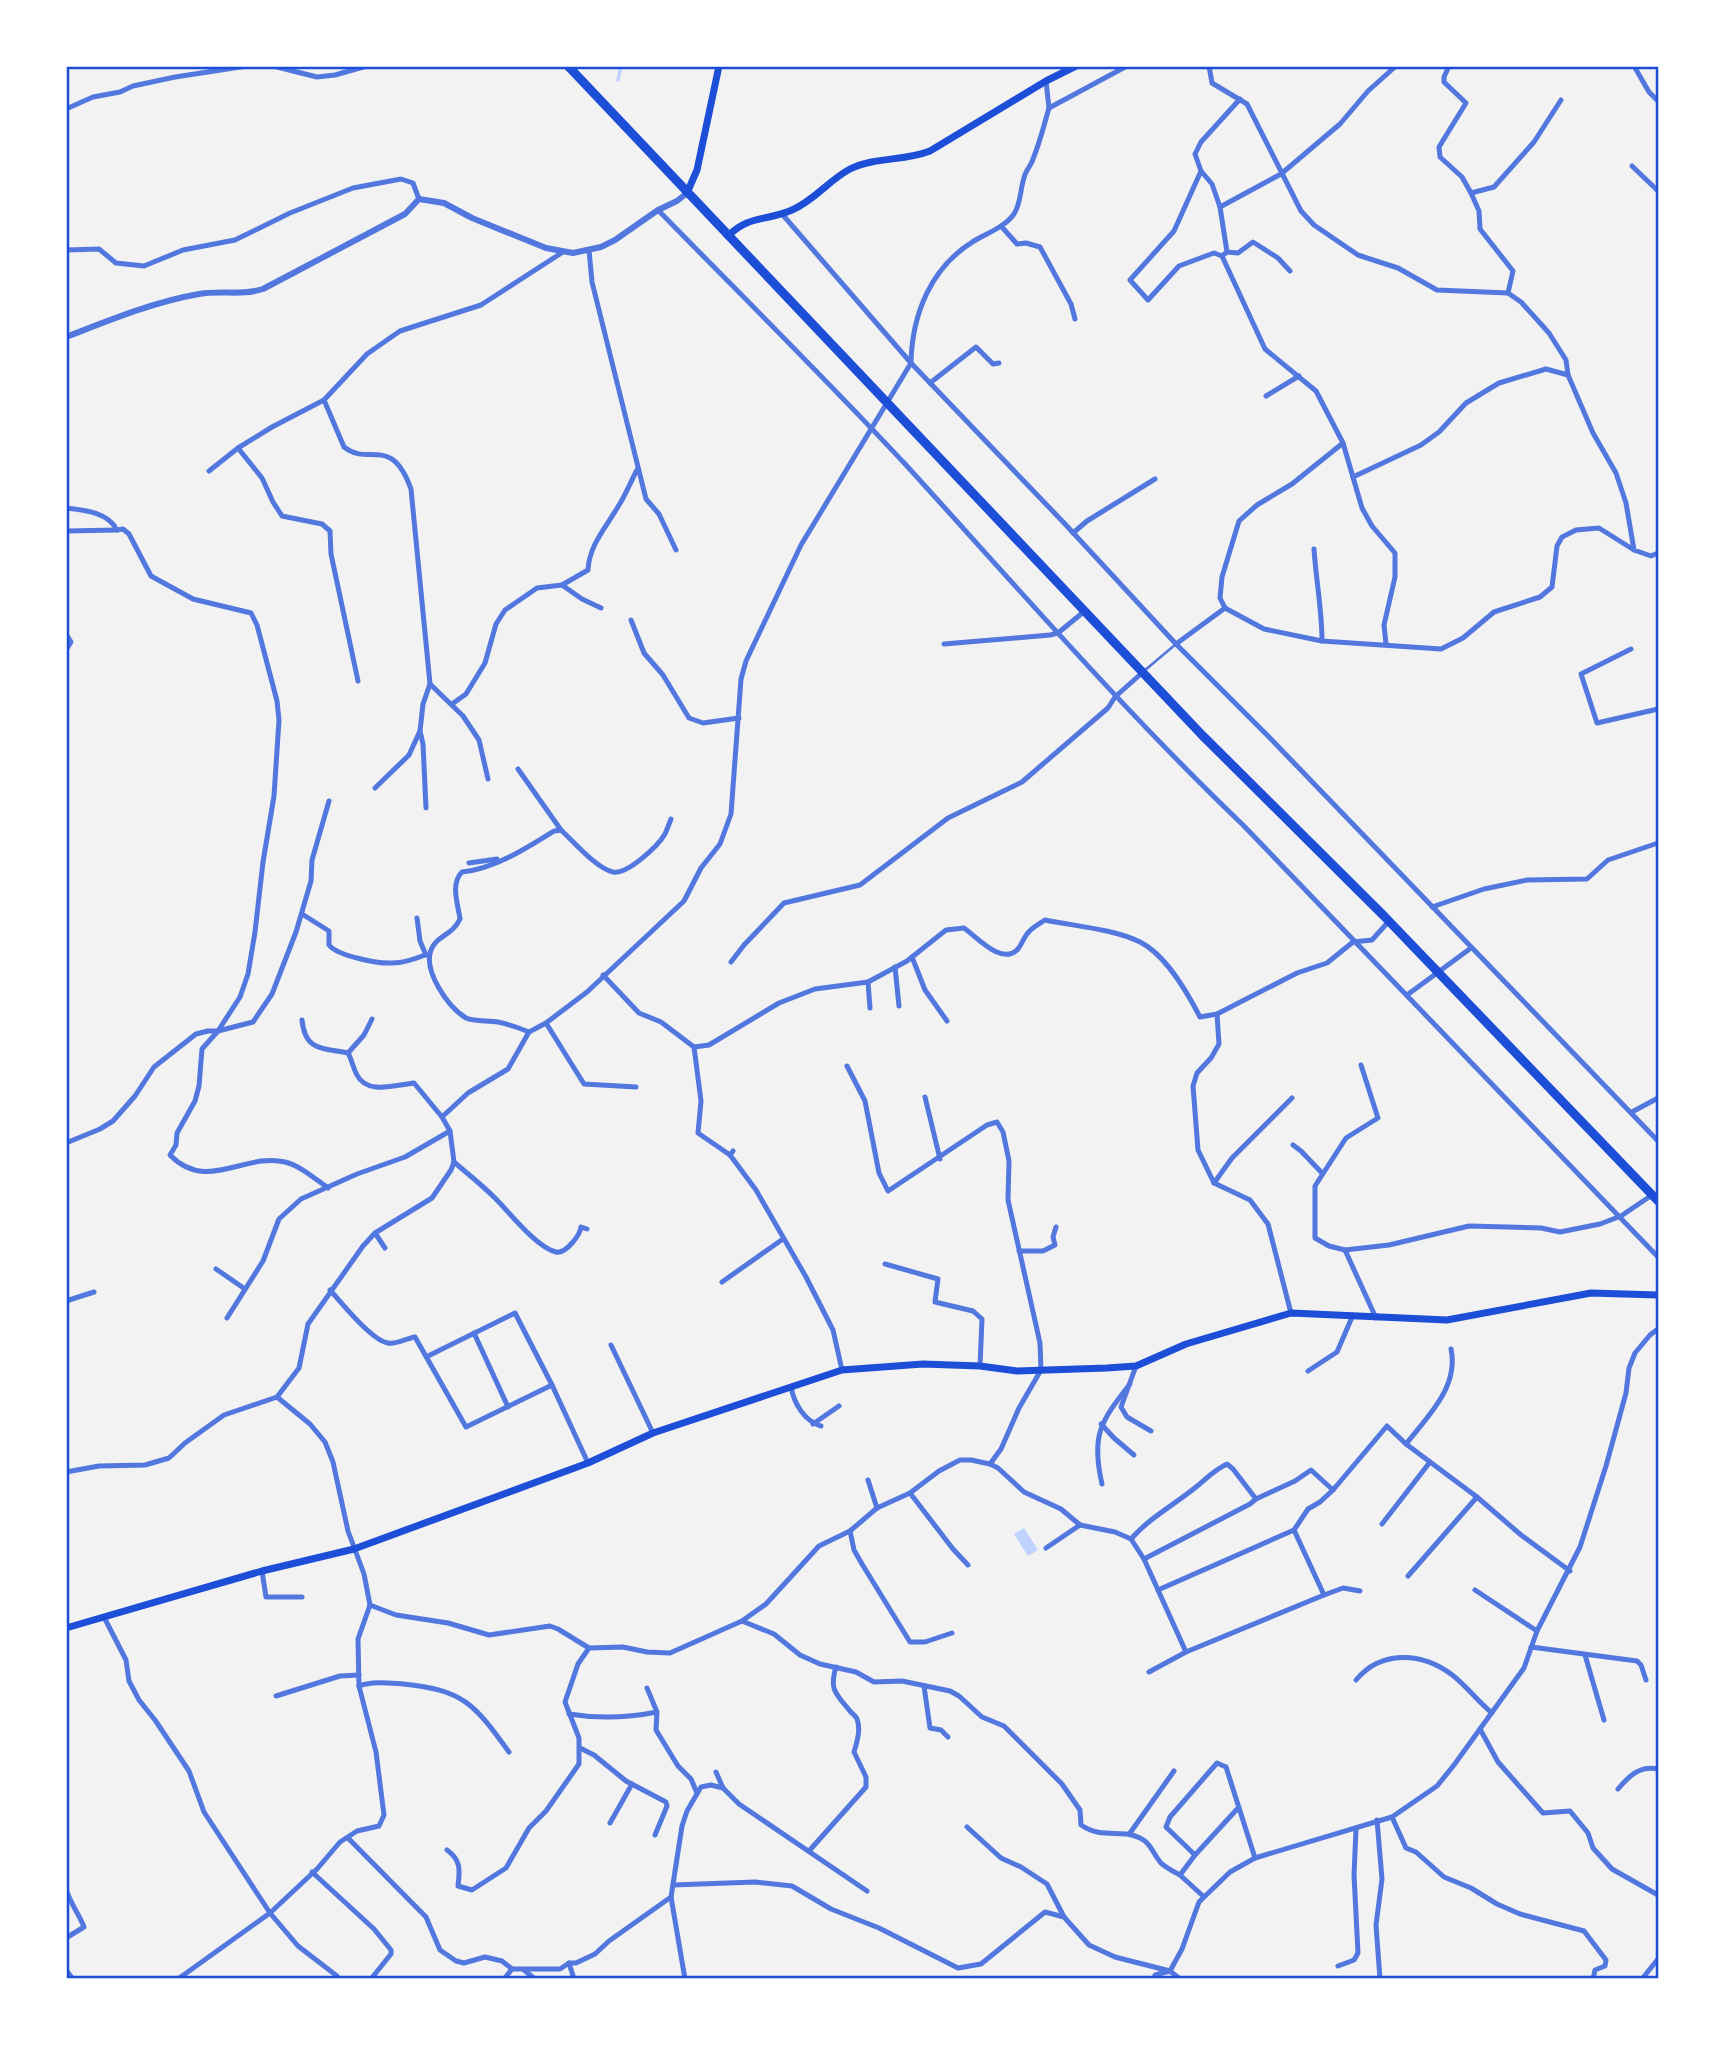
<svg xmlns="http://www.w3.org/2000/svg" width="1725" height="2045" font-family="'Times New Roman',serif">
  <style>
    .water { fill: #bfd3fe }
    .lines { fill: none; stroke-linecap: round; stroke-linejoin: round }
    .stream { stroke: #bfd3fe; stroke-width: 3.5 }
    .service { stroke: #5277de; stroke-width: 2.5 }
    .minor { stroke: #5277de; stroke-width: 5 }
    .tertiary { stroke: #5277de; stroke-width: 6 }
    .secondary { stroke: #1d4ed8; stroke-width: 7 }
    .trunk { stroke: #1d4ed8; stroke-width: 9 }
    .neatline { fill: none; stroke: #1d4ed8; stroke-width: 2.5 }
  </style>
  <rect width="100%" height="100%" fill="#f2f2f2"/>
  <!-- water -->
  <path class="water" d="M1024,1528L1038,1550L1028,1556L1014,1534Z"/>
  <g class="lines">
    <!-- stream -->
    <path class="stream" d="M618,80L621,66"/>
    <!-- service -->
    <path class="service" d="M1144,671L1176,644"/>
    <!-- minor -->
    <g class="minor">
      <path d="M273,66L317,77L335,75L367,66"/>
      <path d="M1209,66L1212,83L1247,104L1301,211L1314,225L1358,255L1398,268L1437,290L1508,293L1521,302L1549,333L1566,360L1568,375L1593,433L1616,473L1626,503L1634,550L1651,556L1658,553"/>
      <path d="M1449,66L1444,77V82L1466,103L1439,147L1440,157L1462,177L1471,193L1479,211L1480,229L1513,271L1508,293"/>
      <path d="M1634,66L1649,92L1658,101"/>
      <path d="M1046,81L1049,108"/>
      <path d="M1240,99L1201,142L1195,154L1201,171L1212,184L1220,207L1227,252L1222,256L1265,349L1316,391L1343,443L1362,508L1372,526L1395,553V577L1384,625L1386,644"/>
      <path d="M66,109L93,97L120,92L133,86L175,77L247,66"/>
      <path d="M1632,166L1658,191"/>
      <path d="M1201,171L1174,231L1130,280L1148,300L1179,266L1214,253L1222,256"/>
      <path d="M1471,193L1494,187L1534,142L1561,100"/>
      <path d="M1220,207L1281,174L1340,124L1368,91L1396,66"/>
      <path d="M658,210C741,295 825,378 906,465C1017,587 1124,711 1243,825L1658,1257"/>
      <path d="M782,214L911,363L1065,524L1176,644L1269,737L1658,1141"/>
      <path d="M1001,226L1017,244L1026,243L1040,247L1071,304L1075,319"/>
      <path d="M66,250L99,249L116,263L144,266L183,250L235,240L290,213L353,188L401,179L413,183L419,199"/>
      <path d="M589,250L592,282L646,499L659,514L676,550"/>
      <path d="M1227,252L1238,253L1253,242L1278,258L1290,271"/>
      <path d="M930,383L976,347L993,364L999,363"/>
      <path d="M1266,396L1299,376"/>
      <path d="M324,400L344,447C369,467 391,434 411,489L430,684L423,704L420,731L409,755L375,788"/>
      <path d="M238,448L262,478L273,502L282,516L322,524L330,531L331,554L358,681"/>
      <path d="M209,471L238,448L272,427L324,400L367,354L400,331L481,305L563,252"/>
      <path d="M1353,477L1421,445L1439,432L1466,403L1499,383L1546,369L1568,375"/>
      <path d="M66,508C84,510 108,512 117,530L123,529L129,534L151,576L193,599L251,613L257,625L277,701L279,720L274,796L263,862L255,932L248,974L240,997L218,1031L202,1049L199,1086L195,1101L177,1133L176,1145L170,1155C207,1193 245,1152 285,1162C301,1166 315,1179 328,1188"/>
      <path d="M66,531L117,530"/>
      <path d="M1073,533L1087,521L1155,479"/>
      <path d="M1314,549C1316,580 1322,610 1322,641"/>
      <path d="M562,585L582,599L601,608"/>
      <path d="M1225,608L1220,598L1222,577L1239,521L1257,505L1292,484L1343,443"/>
      <path d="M631,620L644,653L663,675L689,718L703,723L739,718"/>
      <path d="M66,634L71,642L66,650"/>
      <path d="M944,644L1050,635L1058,633L1086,610"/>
      <path d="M1176,644L1225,608L1264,629L1322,641L1441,649L1463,638L1494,612L1540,597L1552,587L1557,546L1562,537L1576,530L1599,528L1634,550"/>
      <path d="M1631,649L1581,674L1597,723L1658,709"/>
      <path d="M430,684L463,716L479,740L488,779"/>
      <path d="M452,704L466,694L485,663L496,624L505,610L537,588L562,585L588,570C589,545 607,526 619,505C626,494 631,481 637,470"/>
      <path d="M420,731L423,744L426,808"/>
      <path d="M518,769L561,830"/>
      <path d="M469,863L497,859"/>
      <path d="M1432,907L1484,889L1527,880L1587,879L1608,860L1658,843"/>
      <path d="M302,914L329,931V945C338,956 378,964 393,963C404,963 415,959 425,955"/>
      <path d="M417,918L420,941L426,955"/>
      <path d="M912,957L925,990L947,1021"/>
      <path d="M731,962L744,945L784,903L860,885L948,818L1022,782L1108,708L1115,697L1143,672"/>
      <path d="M895,967L899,1006"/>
      <path d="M603,975L639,1013L661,1022L694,1047L709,1045L779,1003L815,989L868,982L907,961L946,930L964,928C978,938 1002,966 1018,949C1022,944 1023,939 1027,934C1031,928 1039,924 1045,920C1074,926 1114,929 1140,942C1166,955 1187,992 1200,1017L1217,1014L1297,973L1327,963L1353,942L1372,940L1389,921"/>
      <path d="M868,982L870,1008"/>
      <path d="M1407,995L1471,948"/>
      <path d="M1217,1014L1219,1044L1211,1058L1197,1073L1193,1086L1198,1150L1214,1183L1232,1158L1292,1098"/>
      <path d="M302,1020C305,1051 322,1048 348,1053C352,1060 353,1068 357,1075C367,1095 395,1085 414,1083L442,1117"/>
      <path d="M546,1023L584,1084L636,1087"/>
      <path d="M529,1032C519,1028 509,1024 498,1022C488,1020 475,1022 466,1018C448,1007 423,971 431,950C437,935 452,936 460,919C458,904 450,884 462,872C494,869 527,848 554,831L561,830C573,841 597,869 613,872C627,875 658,846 665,834C667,830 669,824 671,819"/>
      <path d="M694,1047L701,1101L698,1133L730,1155"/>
      <path d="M348,1053L364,1035L372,1019"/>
      <path d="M1361,1065L1378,1118L1346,1138L1315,1186V1238L1329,1246L1345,1250L1389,1245L1469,1226L1541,1228L1560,1232L1600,1224L1621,1216L1652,1195"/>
      <path d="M847,1066L865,1101L879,1173L888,1191L987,1125L997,1122L1003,1132L1009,1161L1008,1200L1040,1343L1041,1370L1019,1408L1001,1449L990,1464"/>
      <path d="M925,1097L940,1159"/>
      <path d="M1632,1112L1658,1098"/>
      <path d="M66,1143L100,1129L113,1121L135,1096L154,1067L196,1034L208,1031H218L253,1022L272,994L296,932L311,881L312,860L329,801"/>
      <path d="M1293,1145L1301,1151L1322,1173"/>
      <path d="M733,1151L730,1155L756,1190L806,1277L833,1330L842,1370"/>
      <path d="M454,1162C468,1174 482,1185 495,1198C509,1212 537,1248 556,1252C566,1254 580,1235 581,1227L587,1229"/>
      <path d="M1214,1183L1250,1200L1268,1224L1291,1313"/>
      <path d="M375,1233L385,1248"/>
      <path d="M1345,1250L1376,1318"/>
      <path d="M1019,1251H1043L1055,1245L1053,1237L1056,1227"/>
      <path d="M885,1264L938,1279L935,1302L973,1311L982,1319L980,1366"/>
      <path d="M216,1269L245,1289"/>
      <path d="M722,1282L783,1239"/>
      <path d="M330,1290C342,1303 372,1341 388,1343C396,1345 407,1338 415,1337L466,1427L552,1385L515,1313L426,1357"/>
      <path d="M66,1301L94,1292"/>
      <path d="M227,1318L263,1261L279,1219L301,1199L357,1174L405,1157L450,1131"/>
      <path d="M474,1333L508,1407"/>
      <path d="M611,1345L653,1433"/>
      <path d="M1136,1366L1121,1407L1127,1417L1151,1431"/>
      <path d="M1308,1371L1337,1352L1353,1315"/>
      <path d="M552,1385L588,1463"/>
      <path d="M791,1387C794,1403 804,1421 821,1426"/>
      <path d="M813,1424L839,1406"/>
      <path d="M1101,1424L1114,1438L1134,1455"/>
      <path d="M1406,1444C1428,1416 1459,1387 1451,1349"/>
      <path d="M66,1472L99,1466L145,1465L169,1458L185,1443L224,1415L277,1397L299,1368L308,1324L363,1246L375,1233L432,1198L451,1170L454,1162L450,1131L442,1117L468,1093L508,1069L529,1032L546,1023L587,992L684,901L701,868L720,844L731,814L741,679L746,661L801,545L911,363C912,314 931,267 974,241C987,233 1005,227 1014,214C1021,203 1020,190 1024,178C1025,171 1031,166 1033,159C1040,142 1044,125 1049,108L1127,66"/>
      <path d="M868,1480L877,1508"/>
      <path d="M1102,1484C1091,1436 1100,1422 1130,1384"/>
      <path d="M910,1493L953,1549L968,1565"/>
      <path d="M1382,1524L1430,1462"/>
      <path d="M1294,1530L1324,1595"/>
      <path d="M850,1531L854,1550L862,1564L910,1642H925L952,1633"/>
      <path d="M1131,1539C1149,1518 1174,1505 1196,1487C1206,1479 1214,1470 1227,1464L1233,1469L1256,1499"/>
      <path d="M1046,1548L1080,1525"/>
      <path d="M1144,1559L1250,1504L1256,1499L1295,1481L1311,1470L1333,1490"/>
      <path d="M262,1571L266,1597H302"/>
      <path d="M1408,1576L1477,1497"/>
      <path d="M1158,1590L1294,1530L1308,1509L1320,1502L1333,1490L1387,1426L1406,1444L1477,1497L1521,1535L1570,1571"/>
      <path d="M1475,1590L1537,1631"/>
      <path d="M370,1605L396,1615L448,1623L489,1635L550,1626L558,1629L589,1648"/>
      <path d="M105,1619L126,1660L129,1681L139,1700L155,1720L189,1771L204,1812L270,1913L298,1946L337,1976"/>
      <path d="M742,1621L774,1634L800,1655L820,1664L856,1672L874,1682L902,1681L950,1691L959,1696L982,1717L1004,1726L1062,1784L1080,1810L1081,1825C1103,1840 1120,1828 1140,1838C1151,1843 1153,1854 1161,1863C1166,1868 1173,1871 1180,1875"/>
      <path d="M1531,1647L1637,1661L1641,1665L1646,1680"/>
      <path d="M1585,1655L1604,1720"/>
      <path d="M1149,1672L1186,1652L1324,1595L1343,1588L1360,1591"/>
      <path d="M1356,1680C1381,1650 1421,1652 1451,1674C1466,1685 1477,1701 1492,1713"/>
      <path d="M359,1686C373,1681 388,1683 403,1684C464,1690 474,1704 509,1752"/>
      <path d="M924,1686L930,1728L941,1730L948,1737"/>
      <path d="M276,1696L340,1676L359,1675"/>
      <path d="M569,1714C599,1719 627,1718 657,1712L647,1688L657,1712L656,1730L678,1766L691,1779L697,1793"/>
      <path d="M1480,1729L1498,1762L1543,1813L1570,1811L1588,1833L1593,1848L1612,1869L1658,1895"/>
      <path d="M580,1748L594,1755L626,1781L666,1802L667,1806L655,1835"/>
      <path d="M716,1772L723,1788L739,1804L867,1891"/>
      <path d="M1618,1789C1629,1776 1640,1765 1658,1769"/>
      <path d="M1239,1807L1195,1855L1166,1827L1170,1817L1217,1763L1226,1767L1255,1858"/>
      <path d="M1392,1817L1406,1848L1416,1852L1444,1877L1471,1888L1497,1904L1520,1914L1584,1931L1606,1960L1605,1966L1595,1970L1593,1979"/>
      <path d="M1377,1820L1382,1879L1376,1925L1380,1979"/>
      <path d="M610,1823L632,1784"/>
      <path d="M967,1827L1001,1858L1021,1867L1047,1884L1064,1917"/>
      <path d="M1130,1833L1174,1771"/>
      <path d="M348,1838L426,1917L440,1950L456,1961L464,1963L485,1957L502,1961L512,1969"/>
      <path d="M447,1850C461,1860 460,1870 458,1886L472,1890L506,1868L529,1828L546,1811L579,1764V1738L565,1702L578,1664L589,1648L623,1647L647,1652L670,1653L742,1621L766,1604L819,1546L850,1531L877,1508L910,1493L939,1471L960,1460H971L990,1464L998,1468L1024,1492L1061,1509L1080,1525L1115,1532L1131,1539L1144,1559L1186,1652"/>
      <path d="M809,1851L866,1787V1777L854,1752C857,1742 861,1729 857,1719C856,1716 852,1714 850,1711C836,1694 829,1690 836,1667"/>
      <path d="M1195,1855L1180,1875L1203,1896"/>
      <path d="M312,1872L374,1929L391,1950V1954L371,1979"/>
      <path d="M673,1885L755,1882L792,1886L831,1909L879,1928L958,1968L981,1964L1045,1912L1064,1917L1089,1945L1115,1957L1170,1971L1180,1979"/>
      <path d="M66,1889C70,1903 79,1914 84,1927L66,1938"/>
      <path d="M569,1963L574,1979"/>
      <path d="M1338,1966L1354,1960L1358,1953L1354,1875L1356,1829"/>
      <path d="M66,1970L73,1979"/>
      <path d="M524,1970L535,1979"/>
      <path d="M178,1979L270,1913L317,1869L340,1842L357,1831L379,1826L384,1815L376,1752L359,1686L358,1639L370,1605L364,1574L348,1531L333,1462L325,1442L310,1424L277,1397"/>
      <path d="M504,1979L512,1969H560L569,1963H576L595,1954L609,1941L671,1897"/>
      <path d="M685,1979L671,1897L682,1826L687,1811L701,1787L711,1785L723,1788"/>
      <path d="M1154,1979L1155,1975L1170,1971L1182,1949L1199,1902L1230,1872L1255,1858L1392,1817L1437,1786L1454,1765L1524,1668L1537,1631L1580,1547L1606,1466L1626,1393L1629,1368L1635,1353L1650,1335L1658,1329"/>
      <path d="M1642,1979L1658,1959"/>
    </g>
    <!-- tertiary -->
    <path class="tertiary" d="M66,337C110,320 153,302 199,294C222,290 241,296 263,289L405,214L419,199L444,203L472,218L546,248L573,253L601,247L615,240L658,210L677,201L687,193"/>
    <!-- secondary -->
    <g class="secondary">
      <path d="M687,193L697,170L719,66"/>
      <path d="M728,236C749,215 767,221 792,210C815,200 829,180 850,169C874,157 905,161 930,151L1046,81L1076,66"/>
      <path d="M66,1628L262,1571L354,1549L588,1463L653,1433L842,1370L923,1364L980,1366L1017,1371L1107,1368L1136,1366L1186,1344L1291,1313L1447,1320L1591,1293L1658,1295"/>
    </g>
    <!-- trunk -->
    <path class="trunk" d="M568,66L1202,735L1384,916L1658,1201"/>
  </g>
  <!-- border -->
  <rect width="1725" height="2045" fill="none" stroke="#ffffff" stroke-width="136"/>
  <rect x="68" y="68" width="1589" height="1909" class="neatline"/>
</svg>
